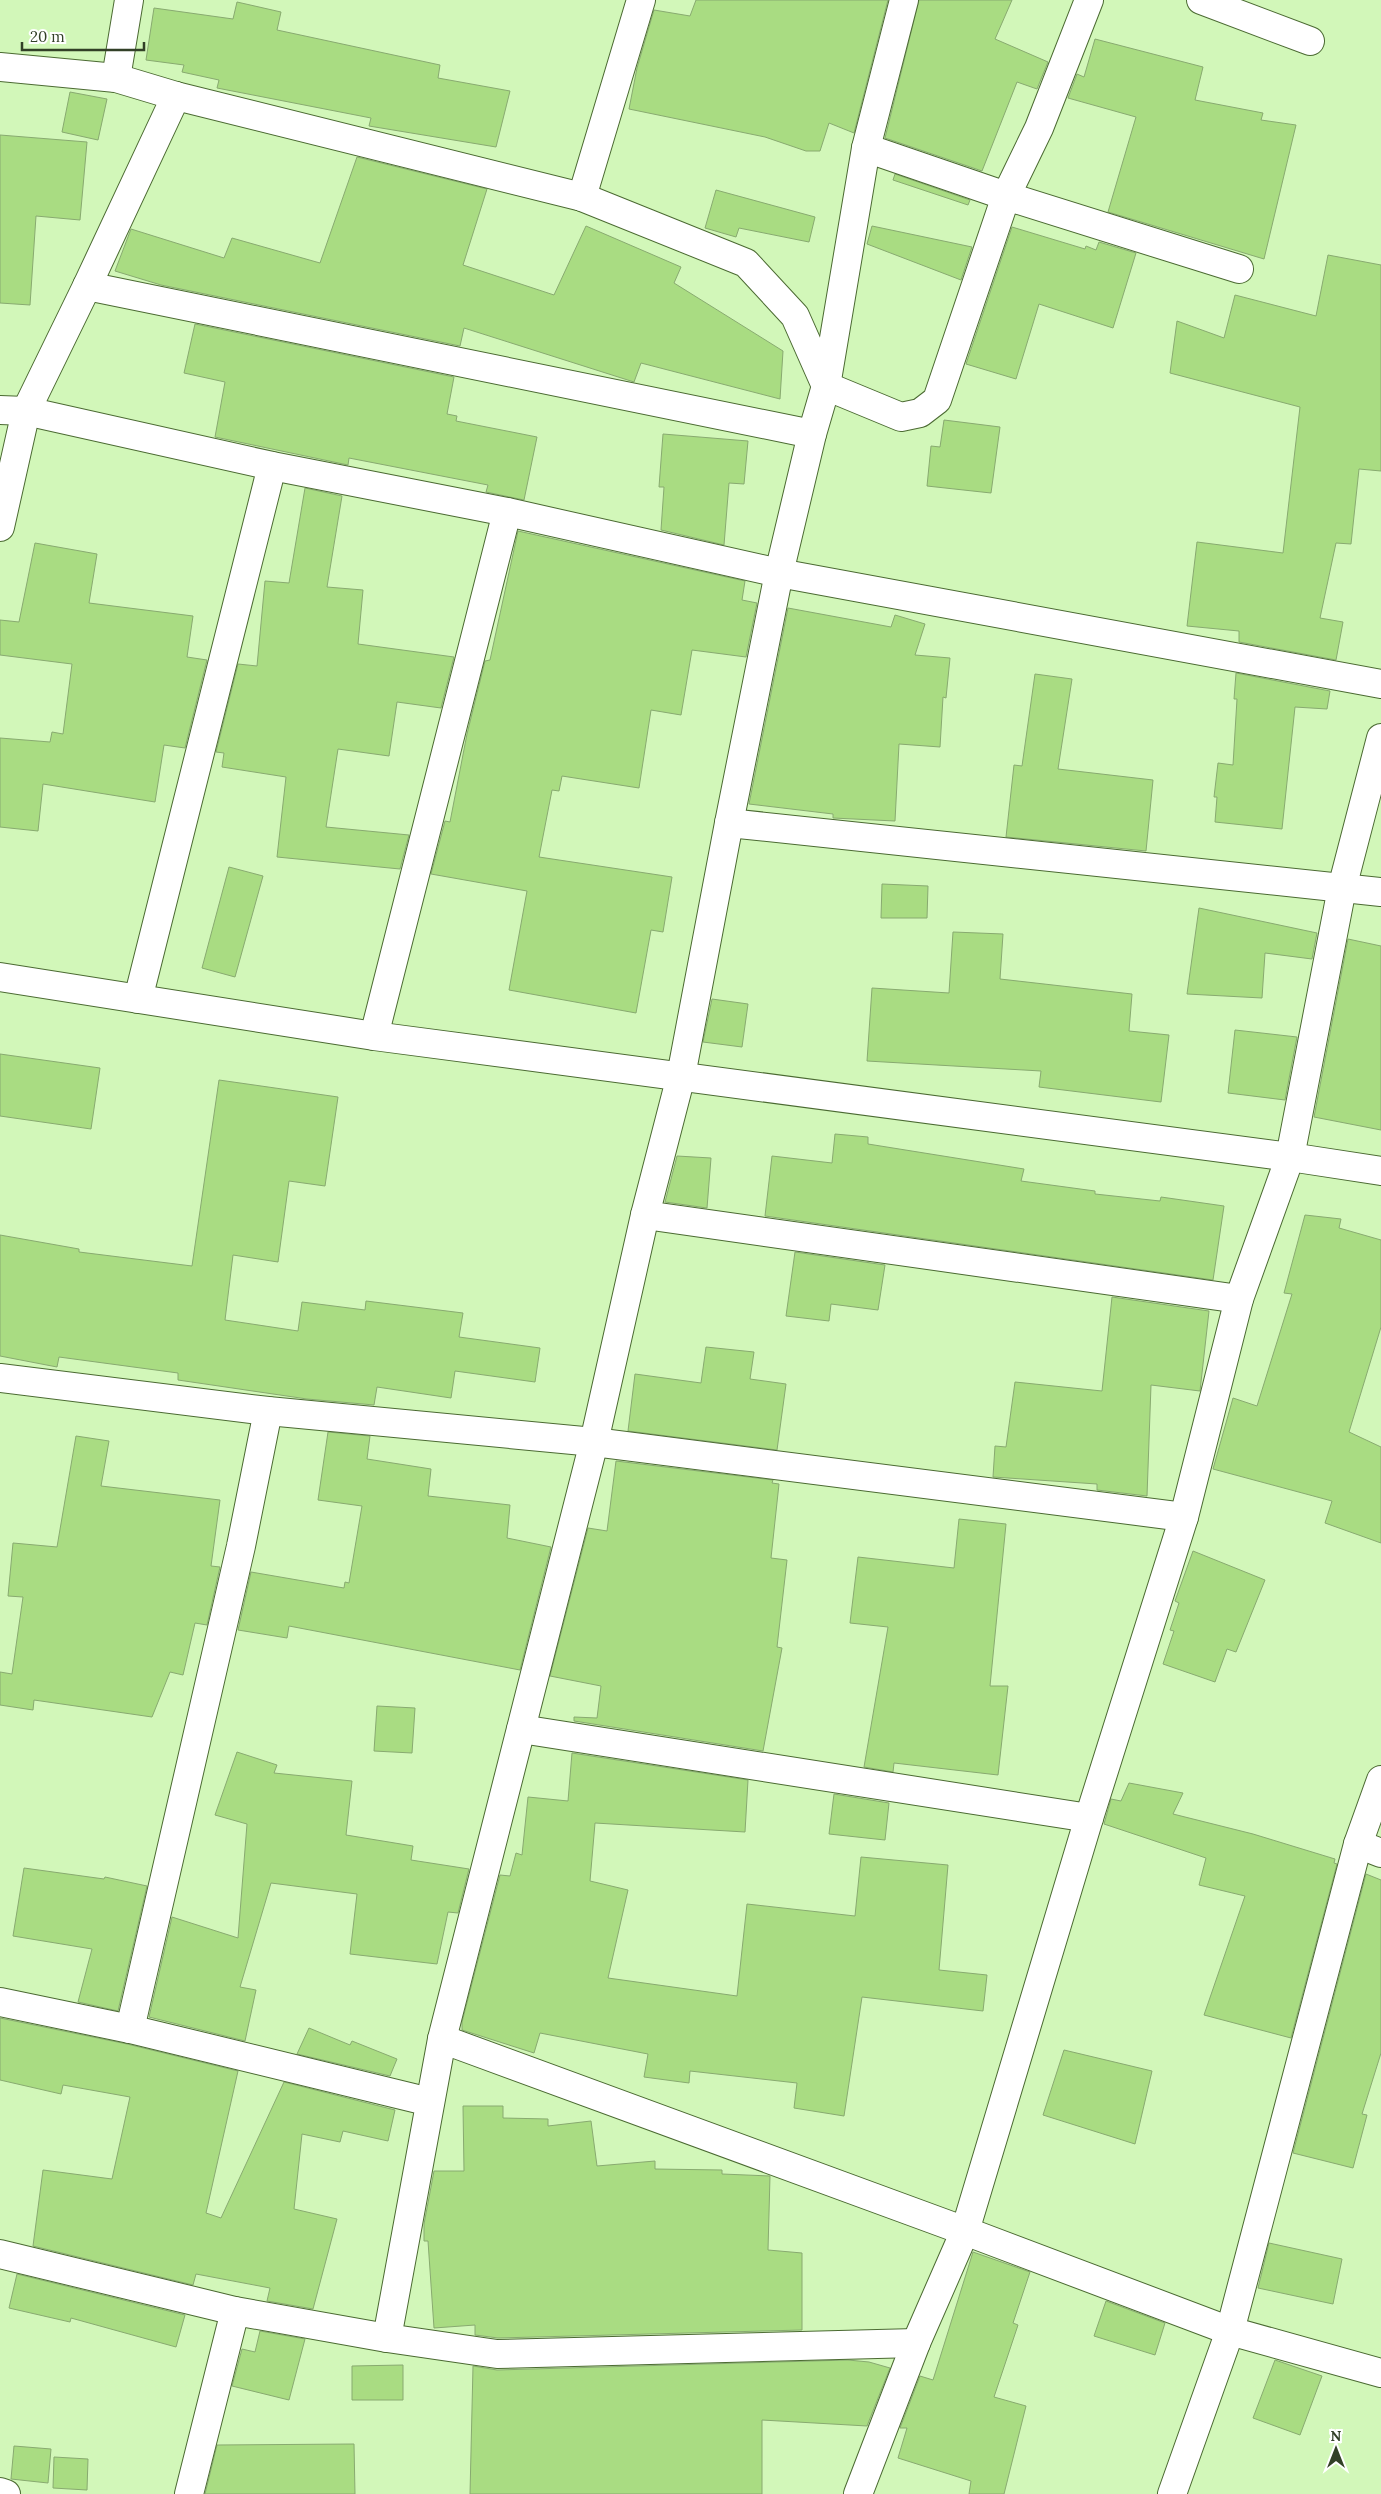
<svg xmlns="http://www.w3.org/2000/svg" width="1381" height="2494" font-family="Lora,serif">
  <style>
    .building { fill: #a9dc82; stroke: #88aa70 }
    .lines { fill: none; stroke-linecap: round; stroke-linejoin: round }
    .minor-casing { stroke: #4b6a32; stroke-width: 30 }
    .minor { stroke: #fff; stroke-width: 28 }
  </style>
  <rect width="100%" height="100%" fill="#d2f7b9"/>
  <!-- building -->
  <g class="building">
    <path d="M696,0H888L854,133L829,123L820,151H806L765,137L629,109L637,68L654,10L690,16Z"/>
    <path d="M919,0H1012L995,39L1048,62L1037,89L1017,82L982,171L885,138Z"/>
    <path d="M237,2L281,12L277,30L440,65L438,78L510,91L496,147L369,126L371,118L217,88L219,80L182,72L184,65L146,60L154,8L233,19Z"/>
    <path d="M1095,39L1203,67L1195,100L1263,113L1261,120L1296,125L1264,259L1108,212L1136,117L1068,98L1077,74L1084,77Z"/>
    <path d="M70,92L107,99L98,140L62,132Z"/>
    <path d="M0,135L87,142L80,220L36,216L30,305L0,303Z"/>
    <path d="M357,157L487,189L463,265L554,295L586,226L681,267L674,283L783,351L780,399L641,363L634,382L464,328L460,346L161,285L115,271L131,229L224,258L232,238L320,263Z"/>
    <path d="M895,174L970,200L968,205L893,180Z"/>
    <path d="M716,190L815,217L809,242L739,228L736,237L705,228Z"/>
    <path d="M872,226L972,247L961,280L867,244Z"/>
    <path d="M1012,227L1085,249L1086,246L1096,250L1099,242L1136,253L1113,328L1039,304L1016,379L966,364Z"/>
    <path d="M1328,255L1381,265V471L1359,469L1351,544L1336,543L1320,618L1343,622L1336,660L1239,642V631L1187,626L1197,542L1283,553L1300,407L1170,373L1177,321L1224,338L1235,295L1316,316Z"/>
    <path d="M195,324L454,377L447,414L457,416L456,421L537,437L524,500L486,492L488,485L349,458L348,465L215,437L225,382L184,373Z"/>
    <path d="M944,420L1000,427L991,493L927,486L931,446L940,447Z"/>
    <path d="M663,434L748,441L744,484L729,483L724,545L661,530L664,487H659Z"/>
    <path d="M305,488L342,496L327,587L363,590L358,644L454,657L441,708L397,702L389,756L338,749L326,827L409,835L400,869L277,857L286,777L222,767L224,753L216,752L238,664L257,666L265,581L289,583Z"/>
    <path d="M518,531L745,581L742,600L757,603L746,657L692,650L681,715L651,710L639,788L562,776L559,791L552,790L539,857L672,877L663,932L651,930L636,1013L509,990L527,891L431,874L445,821L450,822L467,734L485,661L490,660Z"/>
    <path d="M35,543L97,554L89,603L193,616L187,657L207,660L185,748L164,745L155,802L43,784L38,831L0,827V738L50,742L52,732L63,734L72,664L0,655V620L19,622Z"/>
    <path d="M788,608L891,627L895,615L925,624L915,655L950,658L946,698L943,697L940,747L899,744L895,821L833,818V814L749,804Z"/>
    <path d="M1236,673L1330,691L1327,709L1295,707L1282,829L1215,822L1217,797H1214L1218,763L1233,765L1237,699H1234Z"/>
    <path d="M1035,674L1072,679L1058,769L1153,780L1146,851L1006,837L1014,765L1022,766Z"/>
    <path d="M229,867L263,876L235,977L202,968Z"/>
    <path d="M882,884L928,886L927,918H881Z"/>
    <path d="M1199,908L1317,933L1312,959L1265,953L1262,998L1187,994Z"/>
    <path d="M953,932L1003,934L1000,979L1132,994L1129,1031L1169,1035L1161,1102L1039,1087L1041,1071L867,1061L872,988L949,993Z"/>
    <path d="M1348,939L1381,946V1130L1314,1117Z"/>
    <path d="M712,999L748,1004L742,1047L703,1042Z"/>
    <path d="M1235,1030L1297,1037L1285,1100L1228,1093Z"/>
    <path d="M0,1054L100,1068L91,1129L0,1116Z"/>
    <path d="M219,1080L338,1097L325,1186L289,1181L278,1262L233,1255L225,1320L298,1331L302,1302L365,1310L366,1301L463,1313L459,1337L540,1348L535,1382L455,1371L451,1398L377,1387L374,1405L307,1399L178,1380V1373L59,1357L57,1367L0,1356V1235L79,1249V1252L192,1266Z"/>
    <path d="M835,1134L868,1137V1144L1024,1169L1021,1181L1095,1191V1194L1160,1201L1161,1197L1224,1206L1213,1280L765,1216L772,1156L832,1163Z"/>
    <path d="M677,1156L711,1158L707,1208L665,1202Z"/>
    <path d="M1305,1215L1341,1219L1339,1228L1381,1240V1327L1349,1432L1381,1447V1543L1325,1523L1332,1501L1213,1469L1233,1398L1257,1406L1292,1294L1284,1293Z"/>
    <path d="M795,1252L885,1265L878,1310L831,1304L829,1321L786,1316Z"/>
    <path d="M1112,1297L1209,1311L1200,1391L1151,1385L1147,1496L1097,1490V1484L993,1477L995,1446L1006,1447L1015,1382L1102,1391Z"/>
    <path d="M706,1347L754,1352L750,1379L786,1384L777,1450L628,1431L635,1374L701,1383Z"/>
    <path d="M328,1432L370,1436L367,1459L431,1469L428,1496L510,1505L507,1538L551,1547L520,1670L289,1626L287,1638L238,1630L251,1572L344,1588L345,1582L349,1583L362,1506L318,1500Z"/>
    <path d="M76,1436L109,1441L101,1486L220,1500L211,1566L220,1567L207,1625L195,1623L183,1675L170,1672L152,1717L34,1700L33,1710L0,1705V1672L12,1674L23,1597L8,1596L13,1543L57,1547Z"/>
    <path d="M616,1461L773,1480L772,1483L779,1484L771,1558L787,1560L777,1647L782,1648L763,1751L574,1721V1717L597,1718L601,1686L550,1676L588,1528L607,1531Z"/>
    <path d="M959,1519L1006,1524L990,1686H1008L998,1775L894,1763L893,1772L864,1767L888,1627L850,1623L858,1557L954,1568Z"/>
    <path d="M1193,1551L1265,1580L1236,1652L1227,1649L1215,1682L1163,1664L1174,1631L1170,1630L1179,1603L1175,1601Z"/>
    <path d="M377,1706L415,1708L412,1753L374,1751Z"/>
    <path d="M237,1752L277,1765L274,1773L352,1781L346,1835L413,1846L411,1860L469,1869L458,1913L448,1912L437,1964L350,1954L357,1894L271,1883L240,1987L256,1990L245,2041L149,2017L172,1917L238,1938L247,1824L215,1815Z"/>
    <path d="M572,1753L748,1780L745,1832L595,1823L590,1881L628,1890L608,1978L737,1996L747,1904L855,1916L861,1857L948,1865L939,1970L987,1975L983,2011L862,1997L844,2116L794,2108L797,2083L690,2071L689,2083L644,2077L648,2054L540,2033L534,2053L462,2030V2022L500,1875L510,1876L516,1853L522,1855L528,1797L568,1801Z"/>
    <path d="M1129,1783L1183,1793L1173,1814L1253,1834L1335,1859L1334,1863L1337,1864L1291,2038L1204,2015L1245,1896L1199,1885L1206,1858L1104,1824L1111,1799L1121,1801Z"/>
    <path d="M834,1794L889,1803L885,1840L829,1834Z"/>
    <path d="M24,1868L104,1879L105,1877L147,1886L118,2011L78,2002L92,1949L13,1936Z"/>
    <path d="M1366,1874L1381,1880V2053L1362,2114L1367,2115L1353,2168L1293,2153Z"/>
    <path d="M0,2018L127,2044L238,2071L206,2213L221,2218L284,2082L395,2110L388,2141L343,2131L340,2142L302,2134L294,2209L337,2219L313,2309L267,2301L270,2288L196,2274L193,2285L33,2246L43,2170L112,2179L130,2097L63,2085L61,2094L0,2080Z"/>
    <path d="M309,2028L350,2045L352,2041L397,2059L390,2076L297,2054Z"/>
    <path d="M1064,2050L1152,2071L1135,2144L1043,2115Z"/>
    <path d="M463,2106H503V2118L548,2119V2126L591,2121L597,2166L655,2161V2169L722,2170V2174L770,2176L768,2250L802,2253V2330L498,2338L475,2335V2325L434,2328L428,2241H424V2224L434,2171H464Z"/>
    <path d="M1269,2243L1342,2259L1333,2304L1258,2288Z"/>
    <path d="M973,2252L1030,2272L1013,2323L1018,2325L994,2397L1026,2406L1004,2494H969L971,2481L898,2458L907,2428H900L920,2376L933,2380Z"/>
    <path d="M17,2274L185,2315L176,2347L71,2318L70,2322L9,2308Z"/>
    <path d="M1106,2301L1165,2323L1155,2355L1094,2336Z"/>
    <path d="M260,2331L305,2339L289,2400L232,2386L242,2349L255,2352Z"/>
    <path d="M848,2360L869,2362L890,2368L867,2426L762,2420V2494H470L473,2366L497,2370Z"/>
    <path d="M1275,2360L1322,2376L1300,2435L1253,2418Z"/>
    <path d="M403,2365V2400H352V2366Z"/>
    <path d="M354,2444L355,2494H205L217,2445Z"/>
    <path d="M14,2446L51,2449L48,2483L11,2479Z"/>
    <path d="M54,2457L88,2459L87,2490L53,2488Z"/>
  </g>
  <g class="lines">
    <!-- minor casing -->
    <g class="minor-casing">
      <g id="minor">
        <path d="M1201,0L1310,41"/>
        <path d="M0,67L116,78L176,96L582,197L746,263L795,316L826,386L901,417L920,413L937,400L1006,196L1039,128L1089,0"/>
        <path d="M116,78L129,0"/>
        <path d="M866,148L1006,196L1239,269"/>
        <path d="M582,197L641,0"/>
        <path d="M87,286L812,434"/>
        <path d="M0,410L26,411L272,466L507,512L779,573L1381,684"/>
        <path d="M0,527L26,411L87,286L176,96"/>
        <path d="M729,823L1381,892"/>
        <path d="M0,977L374,1036L1290,1157L1381,1171"/>
        <path d="M138,999L272,466"/>
        <path d="M374,1036L507,512"/>
        <path d="M645,1215L1239,1299"/>
        <path d="M0,1378L268,1411L594,1442L1184,1517"/>
        <path d="M521,1729L1089,1818"/>
        <path d="M1358,1844L1381,1853"/>
        <path d="M0,2002L130,2029L430,2102"/>
        <path d="M130,2029L241,1546L268,1411"/>
        <path d="M442,2039L594,1442L645,1215L681,1076L729,823L779,573L812,434L826,386L866,148L904,0"/>
        <path d="M0,2254L235,2311"/>
        <path d="M387,2338L442,2039L965,2231L1230,2331L1381,2373"/>
        <path d="M0,2492L6,2494"/>
        <path d="M189,2494L235,2311L387,2338L497,2354L916,2343"/>
        <path d="M858,2494L916,2343L965,2231L1089,1818L1184,1517L1239,1299L1290,1157L1342,888L1381,738"/>
        <path d="M1172,2494L1230,2331L1358,1844L1381,1780"/>
      </g>
    </g>
    <!-- minor -->
    <use href="#minor" class="minor"/>
  </g>
  <!-- north arrow -->
  <g transform="translate(1336 2449)" stroke="#ffffff" stroke-width="4" paint-order="stroke">
  <path d="M0-4L9 19L0 12L-9 19Z" fill="#324027"/>
  <text y="-8" font-size="14" font-weight="bold" text-anchor="middle" fill="#324027">N</text>
  </g>
  <!-- scale -->
  <path d="M22 42v8h122v-8" fill="none" stroke="#324027" stroke-width="2.5"/>
  <text x="30" y="42" font-size="15" fill="#324027" stroke="#ffffff" stroke-width="4" paint-order="stroke">20 m</text>
</svg>
